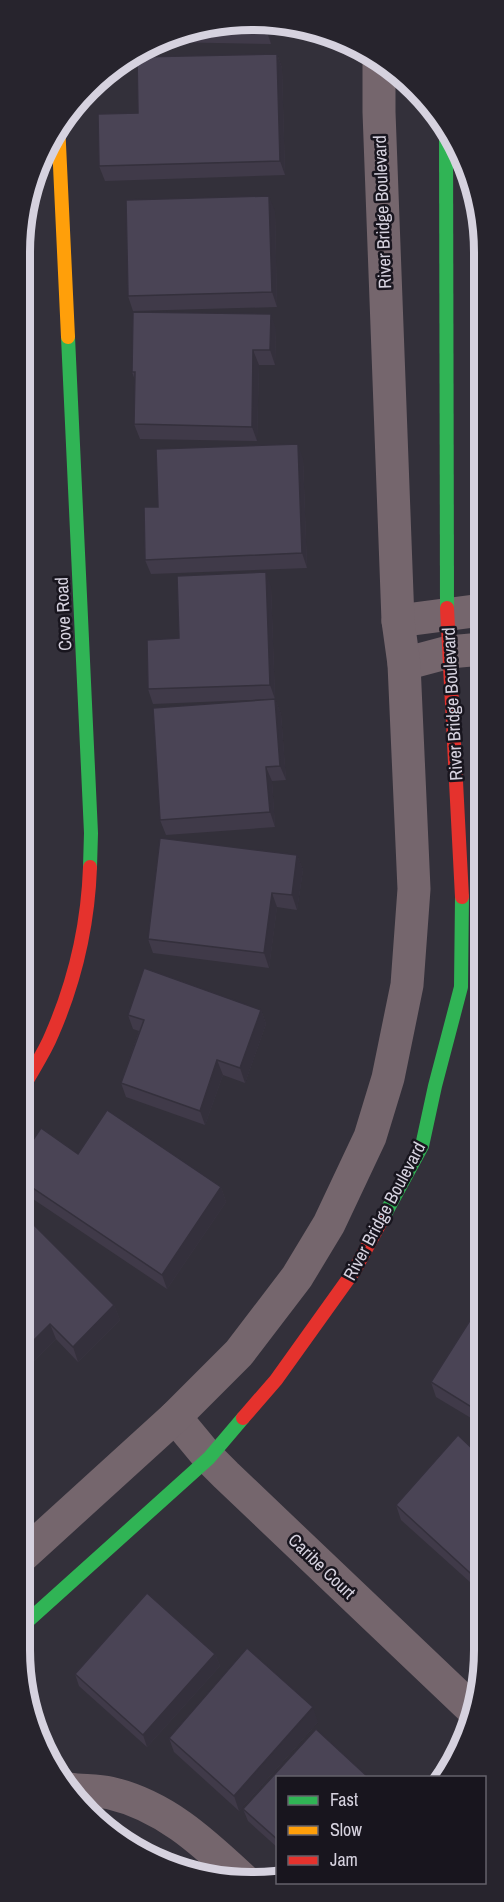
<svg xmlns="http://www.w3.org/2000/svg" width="504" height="1902" font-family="'Archivo Narrow',sans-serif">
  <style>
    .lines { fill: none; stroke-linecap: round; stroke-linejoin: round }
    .street { stroke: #75666d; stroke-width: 33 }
    .fast { stroke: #30b455; stroke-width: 14 }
    .slow { stroke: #ff9f0a; stroke-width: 14 }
    .jam { stroke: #e5322d; stroke-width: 14 }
    .wall { fill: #403a49 }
    .shaded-wall { fill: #34303c }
    .building { fill: #4a4455; stroke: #34303c; stroke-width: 1.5 }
    .labels { text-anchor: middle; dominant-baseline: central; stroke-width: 5; stroke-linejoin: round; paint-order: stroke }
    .street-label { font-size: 18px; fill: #d6d2df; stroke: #18151e }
    .rim { fill: none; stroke: #d6d2df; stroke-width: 8 }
  </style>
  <rect width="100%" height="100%" fill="#33303a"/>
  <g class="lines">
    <!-- street -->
    <g class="street">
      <path d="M398,621L482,610"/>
      <path d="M404,664L449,652L482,649"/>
      <path d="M175,1417L209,1458L226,1475L474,1711"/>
      <path d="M20,1558L175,1417L239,1353L297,1277L329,1224L370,1137L388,1078L407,985L414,889L404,664L398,621L379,112V60"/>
      <path d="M69,1789C82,1791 97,1790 110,1793C166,1806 205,1844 245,1881"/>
    </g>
    <!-- fast -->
    <g class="fast">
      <path d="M446,127L447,608"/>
      <path d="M68,337L91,833L90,867"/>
      <path d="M384,1216L422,1146L435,1086L461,987L462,897"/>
      <path d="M20,1628L209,1458L243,1418"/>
    </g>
    <!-- slow -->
    <path class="slow" d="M58,123L68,337"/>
    <!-- jam -->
    <g class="jam">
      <path d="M447,608L462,897"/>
      <path d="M21,1091C31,1072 44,1054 52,1034C75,981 88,925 90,867"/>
      <path d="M243,1418L276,1380L354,1271L384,1216"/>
    </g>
  </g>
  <!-- wall -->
  <g class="wall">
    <path d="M206,24H271V44L164,42Z"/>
    <path d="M277,54L282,68L285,175L105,181L99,166L138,113Z"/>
    <path d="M275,211L277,307L133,311L128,296Z"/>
    <path d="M276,329L275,365H259L257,441L140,439L134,424L135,380L132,372Z"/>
    <path d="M303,458L307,568L151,574L145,560L158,507Z"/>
    <path d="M271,586L275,699L281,714L286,780L272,781L275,827L166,835L160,820L275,699L153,704L148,689L179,638Z"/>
    <path d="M22,719L27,732L28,790H22Z"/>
    <path d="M297,855L303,870L297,910L277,907L269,968L153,953L148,939Z"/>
    <path d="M261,1010L266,1024L245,1083L223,1075L205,1125L126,1097L121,1083L139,1031L133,1029L128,1015Z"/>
    <path d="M78,1154L221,1187L226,1202L167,1289L21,1191V1158Z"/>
    <path d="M21,1235L114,1305L120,1320L78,1362L56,1339L22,1373L20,1371Z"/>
    <path d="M481,1303V1424L436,1397L431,1382Z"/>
    <path d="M480,1456V1591L401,1520L396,1505Z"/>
    <path d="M215,1654L220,1666L147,1747L79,1686L75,1674Z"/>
    <path d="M318,1722L239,1811L174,1752L169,1738Z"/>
    <path d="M278,1778V1848L248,1821L243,1809Z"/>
  </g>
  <!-- shaded-wall -->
  <g class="shaded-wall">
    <path d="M266,24H271V44L266,29Z"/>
    <path d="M277,54L282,68L285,175L280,161Z"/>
    <path d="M269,196L275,211L277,307L272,292Z"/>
    <path d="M271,314L276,329L275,365L270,350Z"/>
    <path d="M253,350L259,365L257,441L252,427Z"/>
    <path d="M298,444L303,458L307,568L302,553Z"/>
    <path d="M266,572L271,586L275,699L270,685Z"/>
    <path d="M275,699L281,714L286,780L280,766Z"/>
    <path d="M22,719L27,732L28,790L23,775Z"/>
    <path d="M266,767L272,781L275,827L270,812Z"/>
    <path d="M297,855L303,870L297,910L292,895Z"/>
    <path d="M272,893L277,907L269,968L264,953Z"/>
    <path d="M22,906L25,916L22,930Z"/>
    <path d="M261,1010L266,1024L245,1083L240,1068Z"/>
    <path d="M217,1060L223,1075L205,1125L200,1111Z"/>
    <path d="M221,1187L226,1202L167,1289L162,1275Z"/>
    <path d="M114,1305L120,1320L78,1362L73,1347Z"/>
    <path d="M50,1324L56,1339L22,1373L20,1369V1354Z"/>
    <path d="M215,1654L220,1666L147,1747L143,1735Z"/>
    <path d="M313,1707L318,1722L239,1811L234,1796Z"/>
  </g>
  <!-- building -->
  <g class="building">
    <path d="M206,24H266V29L197,28Z"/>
    <path d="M277,54L280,161L99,166L98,114L138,113L137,57Z"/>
    <path d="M269,196L272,292L128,296L126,200Z"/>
    <path d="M133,312L271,314L270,350H253L252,427L134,424L135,372H132Z"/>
    <path d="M298,444L302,553L145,560L144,507H158L156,449Z"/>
    <path d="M266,572L270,685L148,689L147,640L179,638L177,576Z"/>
    <path d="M275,699L280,766L266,767L270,812L160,820L153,708Z"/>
    <path d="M22,740L23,775H22Z"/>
    <path d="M160,838L297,855L292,895L272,893L264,953L148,939Z"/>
    <path d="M144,968L261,1010L240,1068L217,1060L200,1111L121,1083L144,1020L128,1015Z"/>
    <path d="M107,1110L221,1187L162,1275L21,1180V1158L41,1128L78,1154Z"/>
    <path d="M32,1223L114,1305L73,1347L50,1324L20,1354L21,1235Z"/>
    <path d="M481,1303V1413L431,1382Z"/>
    <path d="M458,1435L480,1456V1582L396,1505Z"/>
    <path d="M147,1593L215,1654L143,1735L75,1674Z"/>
    <path d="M247,1648L313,1707L234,1796L169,1738Z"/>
    <path d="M316,1729L369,1778H278V1840L243,1809Z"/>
  </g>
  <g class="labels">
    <!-- street labels -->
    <g class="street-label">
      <text transform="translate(382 212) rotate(-92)">River Bridge Boulevard</text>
      <text transform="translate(63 614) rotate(-93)">Cove Road</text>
      <text transform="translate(452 704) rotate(-93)">River Bridge Boulevard</text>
      <text transform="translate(384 1211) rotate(-62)">River Bridge Boulevard</text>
      <text transform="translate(322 1566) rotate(44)">Caribe Court</text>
    </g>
  </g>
  <!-- crop -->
  <path d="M0 0H504V1902H0ZM252 30H252A222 222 0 0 1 474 252V1650A222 222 0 0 1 252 1872H252A222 222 0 0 1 30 1650V252A222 222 0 0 1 252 30Z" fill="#27242d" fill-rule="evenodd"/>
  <path class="rim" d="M252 30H252A222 222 0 0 1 474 252V1650A222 222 0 0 1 252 1872H252A222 222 0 0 1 30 1650V252A222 222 0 0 1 252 30Z"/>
  <!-- legend -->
  <rect x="276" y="1776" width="210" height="108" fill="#18151e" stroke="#64616b" stroke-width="1.5"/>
  <rect x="288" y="1796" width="30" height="9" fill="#30b455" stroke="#64616b" stroke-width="1.5"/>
  <text x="330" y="1806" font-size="18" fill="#d6d2df">Fast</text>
  <rect x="288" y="1826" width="30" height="9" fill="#ff9f0a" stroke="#64616b" stroke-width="1.5"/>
  <text x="330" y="1836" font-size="18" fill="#d6d2df">Slow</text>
  <rect x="288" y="1856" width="30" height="9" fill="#e5322d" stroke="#64616b" stroke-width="1.5"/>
  <text x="330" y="1866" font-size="18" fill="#d6d2df">Jam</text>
</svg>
